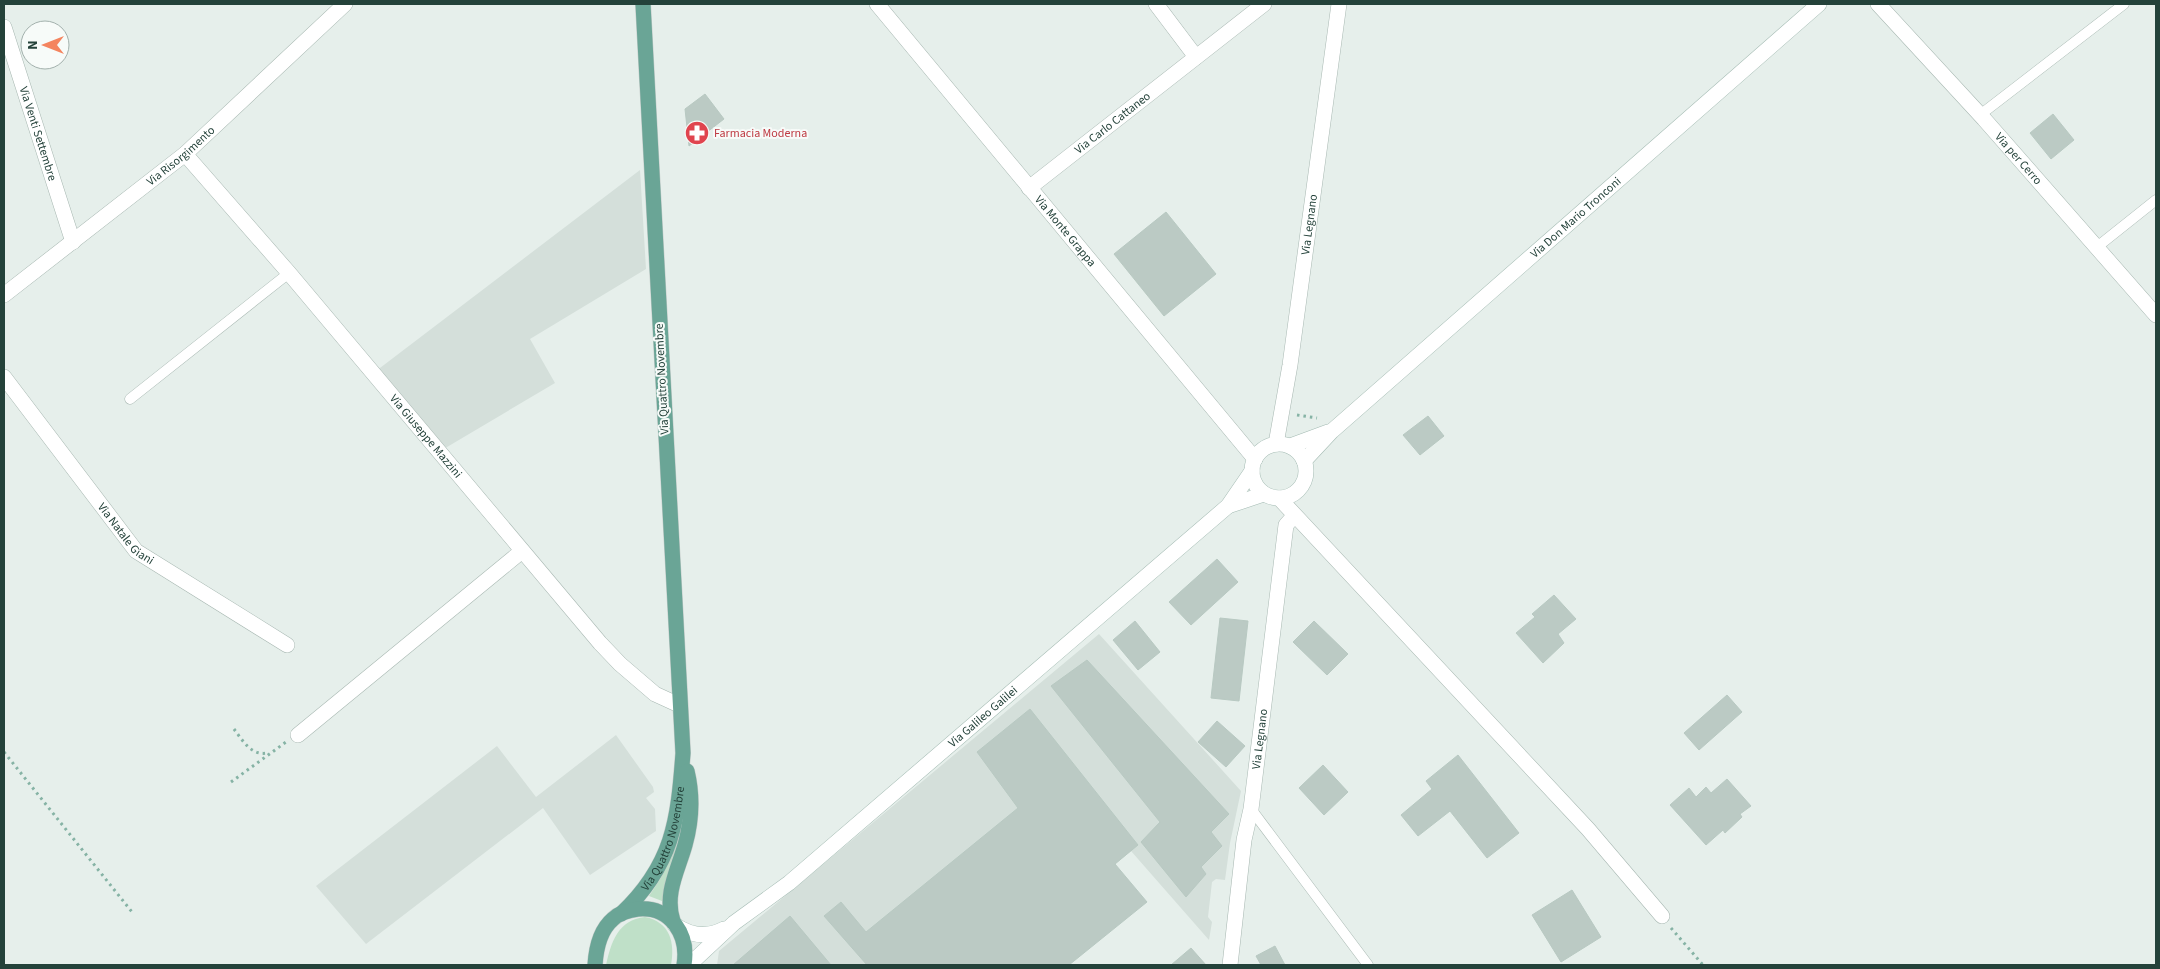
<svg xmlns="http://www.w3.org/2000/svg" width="2160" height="969" font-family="'Source Sans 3',sans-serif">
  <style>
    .built { fill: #d4dfda }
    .green { fill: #bfe0c8 }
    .building { fill: #bbcac4; stroke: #b8c9c2 }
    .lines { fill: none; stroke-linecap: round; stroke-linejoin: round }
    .lane-casing { stroke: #a8b8b2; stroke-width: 11 }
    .street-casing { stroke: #a8b8b2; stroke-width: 16 }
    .secondary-casing { stroke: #a4bbb3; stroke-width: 16 }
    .primary-casing { stroke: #c2cac8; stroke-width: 16 }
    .path { stroke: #86b3a5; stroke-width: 3; stroke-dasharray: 2.5 4; stroke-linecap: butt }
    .lane { stroke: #fff; stroke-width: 10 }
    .street { stroke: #fff; stroke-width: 15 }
    .secondary { stroke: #fff; stroke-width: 15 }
    .primary { stroke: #6aa596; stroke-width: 15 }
    .labels { text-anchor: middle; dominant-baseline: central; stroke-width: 4; stroke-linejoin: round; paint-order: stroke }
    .street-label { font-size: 12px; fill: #24423a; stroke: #f7fbf9 }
    .health-label { font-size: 12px; fill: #be3a42; stroke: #f7fbf9; text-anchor: start }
  </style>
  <rect width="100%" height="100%" fill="#e6efeb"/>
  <!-- built -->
  <g class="built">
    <path d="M640,170L646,269L530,339L555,383L442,450L376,371Z"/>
    <path d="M1099,634L1241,791L1230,843L1225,880L1216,879L1212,882L1208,917L1212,922L1209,940L1131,851L994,965H717L719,951Z"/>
    <path d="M616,735L653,787L654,792L646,798L655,809L656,831L590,875L543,808L366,944L316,886L497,746L536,797Z"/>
  </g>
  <!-- green -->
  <g class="green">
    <path d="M685,784C695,826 664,859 664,900L662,901L649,896C664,875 678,848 682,822C684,811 681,793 685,784Z"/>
    <path d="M645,917C670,922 675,942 671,965H606C611,942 618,920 645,917Z"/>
  </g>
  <!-- building -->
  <g class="building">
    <path d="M705,94L724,119L689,146L685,109Z"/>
    <path d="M2053,114L2074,140L2051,159L2030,133Z"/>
    <path d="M1166,212L1216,274L1164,316L1114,254Z"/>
    <path d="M1428,416L1444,436L1420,455L1403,435Z"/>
    <path d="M1217,559L1238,582L1191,625L1169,602Z"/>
    <path d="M1554,595L1576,619L1558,634L1564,643L1543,663L1516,633L1535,617L1532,614Z"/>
    <path d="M1220,618L1248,621L1239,701L1211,698Z"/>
    <path d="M1135,621L1160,652L1138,670L1113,640Z"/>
    <path d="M1314,621L1348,654L1327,675L1293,642Z"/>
    <path d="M1087,660L1229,814L1211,832L1222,846L1201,867L1206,874L1186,897L1141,842L1160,822L1051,686Z"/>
    <path d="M1727,695L1742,712L1699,750L1684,733Z"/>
    <path d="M1030,709L1138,845L1115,864L1147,902L1069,965H867L824,916L841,902L866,932L1018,808L977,752Z"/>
    <path d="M1217,721L1245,746L1226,767L1198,742Z"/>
    <path d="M1458,755L1519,833L1487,858L1450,811L1418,836L1401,815L1432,789L1426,781Z"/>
    <path d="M1323,765L1348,792L1324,815L1299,788Z"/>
    <path d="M1727,779L1751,806L1740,814L1742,817L1725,833L1723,830L1706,845L1670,805L1689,788L1696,797L1706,787L1711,793Z"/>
    <path d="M1572,890L1601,937L1561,962L1532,915Z"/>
    <path d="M790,916L831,965H733Z"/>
    <path d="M1275,946L1285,965H1261L1256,956Z"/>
    <path d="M1191,948L1206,965H1171Z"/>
  </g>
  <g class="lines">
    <!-- lane casing -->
    <g class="lane-casing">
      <g id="lane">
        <path d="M1980,115L2124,4"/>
        <path d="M2097,247L2156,200"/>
        <path d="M130,399L289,273"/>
        <path d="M1251,809L1368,965"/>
      </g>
    </g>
    <!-- street casing -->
    <g class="street-casing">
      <g id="street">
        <path id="s1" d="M877,4L1255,459"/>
        <path d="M1156,4L1196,57"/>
        <path id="s2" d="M1878,4L1984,119L2156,315"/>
        <path id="s3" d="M4,27L73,242"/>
        <path id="s4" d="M185,154L289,273L600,643L620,664L655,694L679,705"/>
        <path id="s5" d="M1029,188L1264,4"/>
        <path id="s6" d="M4,295L185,154L345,4"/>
        <path id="s7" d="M4,377L136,551L287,645"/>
        <path id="s8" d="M1276,444L1290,365L1339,4"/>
        <path d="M1279,498L1588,829L1662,916"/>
        <path d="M298,735L522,551"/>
        <path id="s9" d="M1230,965L1244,840L1251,809L1286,525L1294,516"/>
      </g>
    </g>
    <!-- secondary casing -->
    <g class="secondary-casing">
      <g id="secondary">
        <circle cx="1279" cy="471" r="27"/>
        <path d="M1290,446L1328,432"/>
        <path id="s10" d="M1304,461L1332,431L1819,4"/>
        <path d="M1228,506L1264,494"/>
        <path d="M675,925C691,936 707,938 724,929"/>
        <path id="s11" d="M689,965L734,923L789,883L1228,506L1252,471"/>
      </g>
    </g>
    <!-- primary casing -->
    <g class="primary-casing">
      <g id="primary">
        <path id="s12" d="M621,914C673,865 678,821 683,753L643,4"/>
        <path d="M673,921C664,894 678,870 685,845C692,820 693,796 687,771"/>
        <path d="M595,965C596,949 600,930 613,919C619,913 630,910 638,909C671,906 689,935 684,965"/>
      </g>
    </g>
    <!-- path -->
    <g class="path">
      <path d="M1297,415L1317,418"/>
      <path d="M234,729C243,741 251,756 268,753"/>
      <path d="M4,752L132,912"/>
      <path d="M231,782L286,742"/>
      <path d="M1671,928L1703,965"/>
    </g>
    <!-- lane -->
    <use href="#lane" class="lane"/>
    <!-- street -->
    <use href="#street" class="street"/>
    <!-- secondary -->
    <use href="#secondary" class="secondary"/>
    <!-- primary -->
    <use href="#primary" class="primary"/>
  </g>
  <!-- icons -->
  <defs>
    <g id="pharmacy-disc" transform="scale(1.25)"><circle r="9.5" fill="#e0444e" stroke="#f7fbf9"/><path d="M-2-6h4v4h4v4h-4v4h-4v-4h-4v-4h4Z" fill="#fff"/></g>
  </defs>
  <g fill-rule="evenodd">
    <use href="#pharmacy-disc" x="697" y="133"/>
  </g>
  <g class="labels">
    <!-- street labels -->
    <g class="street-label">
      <text stroke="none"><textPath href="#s5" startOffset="106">Via Carlo Cattaneo</textPath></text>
      <text stroke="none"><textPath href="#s3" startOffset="112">Via Venti Settembre</textPath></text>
      <text stroke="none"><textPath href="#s6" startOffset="225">Via Risorgimento</textPath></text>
      <text stroke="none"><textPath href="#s2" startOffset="209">Via per Cerro</textPath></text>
      <text stroke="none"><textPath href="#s10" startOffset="365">Via Don Mario Tronconi</textPath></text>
      <text stroke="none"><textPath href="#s8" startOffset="222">Via Legnano</textPath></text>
      <text stroke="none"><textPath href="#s1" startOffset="295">Via Monte Grappa</textPath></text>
      <text transform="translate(662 379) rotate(-93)">Via Quattro Novembre</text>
      <text stroke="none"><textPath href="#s4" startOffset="371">Via Giuseppe Mazzini</textPath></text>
      <text stroke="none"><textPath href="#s7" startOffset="199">Via Natale Giani</textPath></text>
      <text stroke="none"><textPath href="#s11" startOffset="385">Via Galileo Galilei</textPath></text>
      <text stroke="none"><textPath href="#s9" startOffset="228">Via Legnano</textPath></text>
      <text stroke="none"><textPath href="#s12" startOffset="89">Via Quattro Novembre</textPath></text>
    </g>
    <!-- health labels -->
    <g class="health-label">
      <text x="714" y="133">Farmacia Moderna</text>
    </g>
  </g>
  <!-- border -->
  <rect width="2160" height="969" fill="none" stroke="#24423a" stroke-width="10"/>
  <!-- north arrow -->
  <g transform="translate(45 45) rotate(270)"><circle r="24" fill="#f7fbf9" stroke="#a3b1ad"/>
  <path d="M0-4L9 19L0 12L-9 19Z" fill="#f4845f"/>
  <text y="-8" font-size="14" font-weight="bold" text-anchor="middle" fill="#24423a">N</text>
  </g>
</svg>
